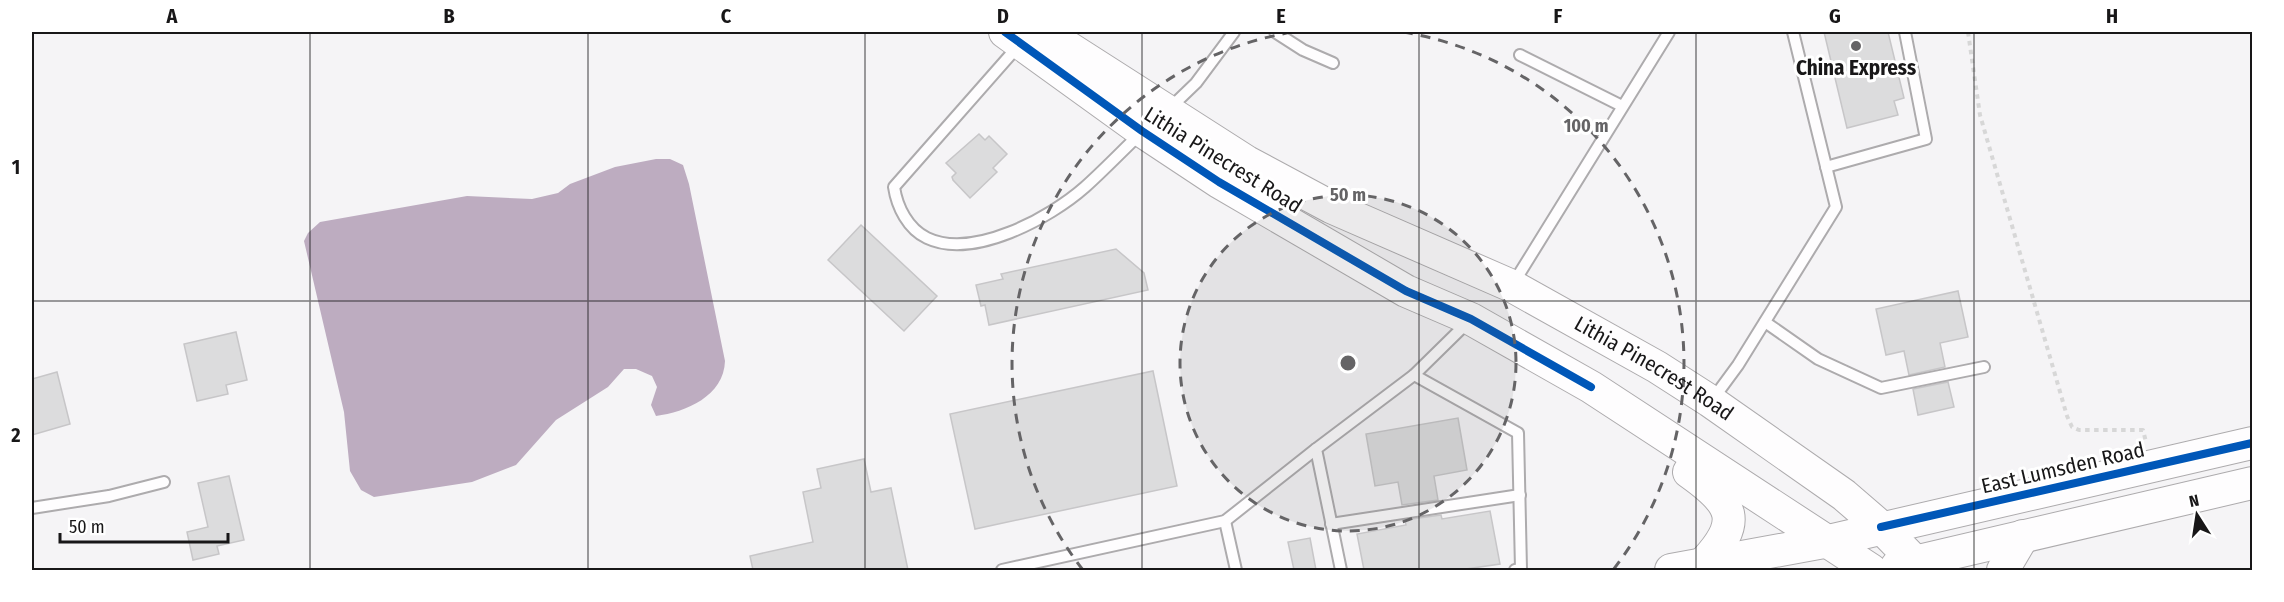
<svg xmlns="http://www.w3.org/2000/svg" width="2284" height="602" font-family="'Fira Sans Condensed',sans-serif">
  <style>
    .water { fill: #bdacc0 }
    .building { fill: #dcdcdd; stroke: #c7c6c8; stroke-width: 1.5 }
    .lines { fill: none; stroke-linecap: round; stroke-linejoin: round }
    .lane-casing { stroke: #adabad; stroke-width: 14 }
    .secondary-casing { stroke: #adabad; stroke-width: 34 }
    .path { stroke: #d7d7d7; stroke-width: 4; stroke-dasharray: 4.5 4.5; stroke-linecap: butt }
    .lane { stroke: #fefdfe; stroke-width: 10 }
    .secondary { stroke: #fefdfe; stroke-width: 32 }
    .cycleway-casing { stroke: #fff; stroke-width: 11 }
    .cycleway { stroke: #0057b8; stroke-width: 8 }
    .grid { fill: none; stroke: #181718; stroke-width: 1.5; stroke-opacity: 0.55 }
    .ring { fill: none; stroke: #656466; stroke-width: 3; stroke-dasharray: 10 8 }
    .poi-dot { fill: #656466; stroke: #fff; stroke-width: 2 }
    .labels { text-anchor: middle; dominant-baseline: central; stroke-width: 6; stroke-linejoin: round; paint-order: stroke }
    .poi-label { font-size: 21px; font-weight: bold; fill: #181718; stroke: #fff }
    .street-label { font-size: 21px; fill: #181718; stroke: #fff }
    .centre { fill: #656466; stroke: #fff; stroke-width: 3 }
    .ring-label { font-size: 18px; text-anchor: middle; font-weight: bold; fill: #656466; stroke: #fff; stroke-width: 6; stroke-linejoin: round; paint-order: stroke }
    .neatline { fill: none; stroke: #181718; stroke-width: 2 }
    .grid-label { font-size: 20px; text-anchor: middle; font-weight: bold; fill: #181718 }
  </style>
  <rect width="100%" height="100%" fill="#f5f4f6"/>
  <!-- water -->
  <path class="water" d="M656,159H670L683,165L689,184L725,361C724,396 686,412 656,416L651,405L657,387L652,376L636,369H624L608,387L556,420L516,465L472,482L374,497L361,490L350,471L344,412L304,241L308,233L320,222L467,196L532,199L558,193L570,184L615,167Z"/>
  <!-- building -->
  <g class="building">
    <path d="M1824,32H1888L1904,98L1894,101L1898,115L1847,128Z"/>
    <path d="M979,134L985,140L989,136L1007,154L993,168L997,172L970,198L953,180L952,177L956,173L946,163Z"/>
    <path d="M861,225L937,296L904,331L828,260Z"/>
    <path d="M1116,249L1144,273L1148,290L989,325L985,305L981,306L976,285L1003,279L1001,274Z"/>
    <path d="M1958,291L1968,337L1940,343L1945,367L1909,375L1904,351L1886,355L1876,309Z"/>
    <path d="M236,332L247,380L226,385L228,394L197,401L184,344Z"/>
    <path d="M1153,371L1177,486L975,529L950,414Z"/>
    <path d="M57,372L70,424L32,435V379Z"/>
    <path d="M1948,382L1954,407L1918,415L1913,389Z"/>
    <path d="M1458,418L1467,470L1434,476L1438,500L1402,505L1398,482L1375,486L1366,434Z"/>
    <path d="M864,459L871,492L891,488L908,570H753L750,556L813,542L803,492L821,488L817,469Z"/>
    <path d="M229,476L244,540L217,546L219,554L193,560L187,532L208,527L198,483Z"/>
    <path d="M1490,511L1500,564L1459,570H1364L1357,534L1406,525L1405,520L1441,515L1442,519Z"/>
    <path d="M1310,538L1316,570H1294L1288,542Z"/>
  </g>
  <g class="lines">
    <!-- lane casing -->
    <g class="lane-casing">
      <g id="lane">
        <path d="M1275,32L1303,50L1333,63"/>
        <path d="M1020,44L894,187C897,207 908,229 927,238C973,260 1050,218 1085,187C1104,170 1122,151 1141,133"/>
        <path d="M1520,55L1622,106"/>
        <path d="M1169,109L1196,83L1234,32"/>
        <path d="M1826,167L1926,139L1905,32"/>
        <path d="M1513,284L1669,32"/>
        <path d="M1765,322L1818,359L1881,388L1984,367"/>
        <path d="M1414,375L1518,433L1521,569L1515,570"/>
        <path d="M1713,399L1738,365L1836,207L1793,32"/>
        <path d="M32,508L109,496L164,482"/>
        <path d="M1225,521L1236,570"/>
        <path d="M1331,524L1520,495"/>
        <path d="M1002,570L1225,521L1316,449"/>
        <path d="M1341,570L1316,449L1414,375L1468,322"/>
      </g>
    </g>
    <!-- secondary casing -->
    <g class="secondary-casing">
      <g id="secondary">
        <path d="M1005,32L1142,131L1219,182L1406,291L1471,319L1591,387L1871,570"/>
        <path id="s1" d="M1044,32L1247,162L1331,207L1512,286L1657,367L1710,401L1844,495L1881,527L1923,570"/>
        <path d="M1689,472C1734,504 1744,521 1702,565"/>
        <path d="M1897,566L2252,483"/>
        <path d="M1671,570L1824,542L2252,443"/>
        <path d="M2003,570L2023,536"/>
      </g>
    </g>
    <!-- path -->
    <path class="path" d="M1968,32L1980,115L2067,416L2072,427L2079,430H2143L2146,442"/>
    <!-- lane -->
    <use href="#lane" class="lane"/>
    <!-- secondary -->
    <use href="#secondary" class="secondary"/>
    <!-- cycleway casing -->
    <g class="cycleway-casing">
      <g id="cycleway">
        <path d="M1005,32L1142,131L1219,182L1406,291L1471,319L1591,387"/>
        <path d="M1881,527L2252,443"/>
      </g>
    </g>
    <!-- cycleway -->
    <use href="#cycleway" class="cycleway"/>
  </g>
  <!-- grid -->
  <path class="grid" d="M310,32V570M588,32V570M865,32V570M1142,32V570M1419,32V570M1696,32V570M1974,32V570M32,301H2252"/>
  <!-- distance rings -->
  <circle cx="1348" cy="363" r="168" fill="#656466" fill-opacity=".12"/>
  <g class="ring">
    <circle cx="1348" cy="363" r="168"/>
    <path d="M1083 570A336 336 0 0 1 1293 32M1403 32A336 336 0 0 1 1613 570"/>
  </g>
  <!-- markers -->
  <circle class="poi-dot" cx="1856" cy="46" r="6"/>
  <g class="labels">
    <!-- poi labels -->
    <g class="poi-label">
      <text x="1856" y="68">China Express</text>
    </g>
    <!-- street labels -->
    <g class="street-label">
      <text transform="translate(1223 160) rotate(32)">Lithia Pinecrest Road</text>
      <text stroke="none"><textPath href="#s1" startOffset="698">Lithia Pinecrest Road</textPath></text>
      <text transform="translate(2063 468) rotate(-13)">East Lumsden Road</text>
    </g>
  </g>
  <circle cx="1348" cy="363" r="9" class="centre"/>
  <g class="ring-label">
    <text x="1586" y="132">100 m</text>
    <text x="1348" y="201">50 m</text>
  </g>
  <!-- border -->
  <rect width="2284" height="602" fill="none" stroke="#ffffff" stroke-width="66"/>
  <!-- north arrow -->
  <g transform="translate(2197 515) rotate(348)" stroke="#ffffff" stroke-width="4.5" paint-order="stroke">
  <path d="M0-4.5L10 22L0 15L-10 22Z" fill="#181718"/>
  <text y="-9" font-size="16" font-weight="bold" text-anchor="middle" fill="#181718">N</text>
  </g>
  <!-- scale -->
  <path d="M60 533v9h168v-9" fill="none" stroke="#181718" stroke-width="3"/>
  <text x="69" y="533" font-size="18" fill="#181718" stroke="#ffffff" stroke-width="4.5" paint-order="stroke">50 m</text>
  <rect x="33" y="33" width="2218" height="536" class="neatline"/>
  <g class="grid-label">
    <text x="172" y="23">A</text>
    <text x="449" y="23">B</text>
    <text x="726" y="23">C</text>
    <text x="1003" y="23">D</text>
    <text x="1281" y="23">E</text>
    <text x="1558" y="23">F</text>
    <text x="1835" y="23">G</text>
    <text x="2112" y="23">H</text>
    <text x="16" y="174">1</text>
    <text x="16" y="442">2</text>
  </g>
</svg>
